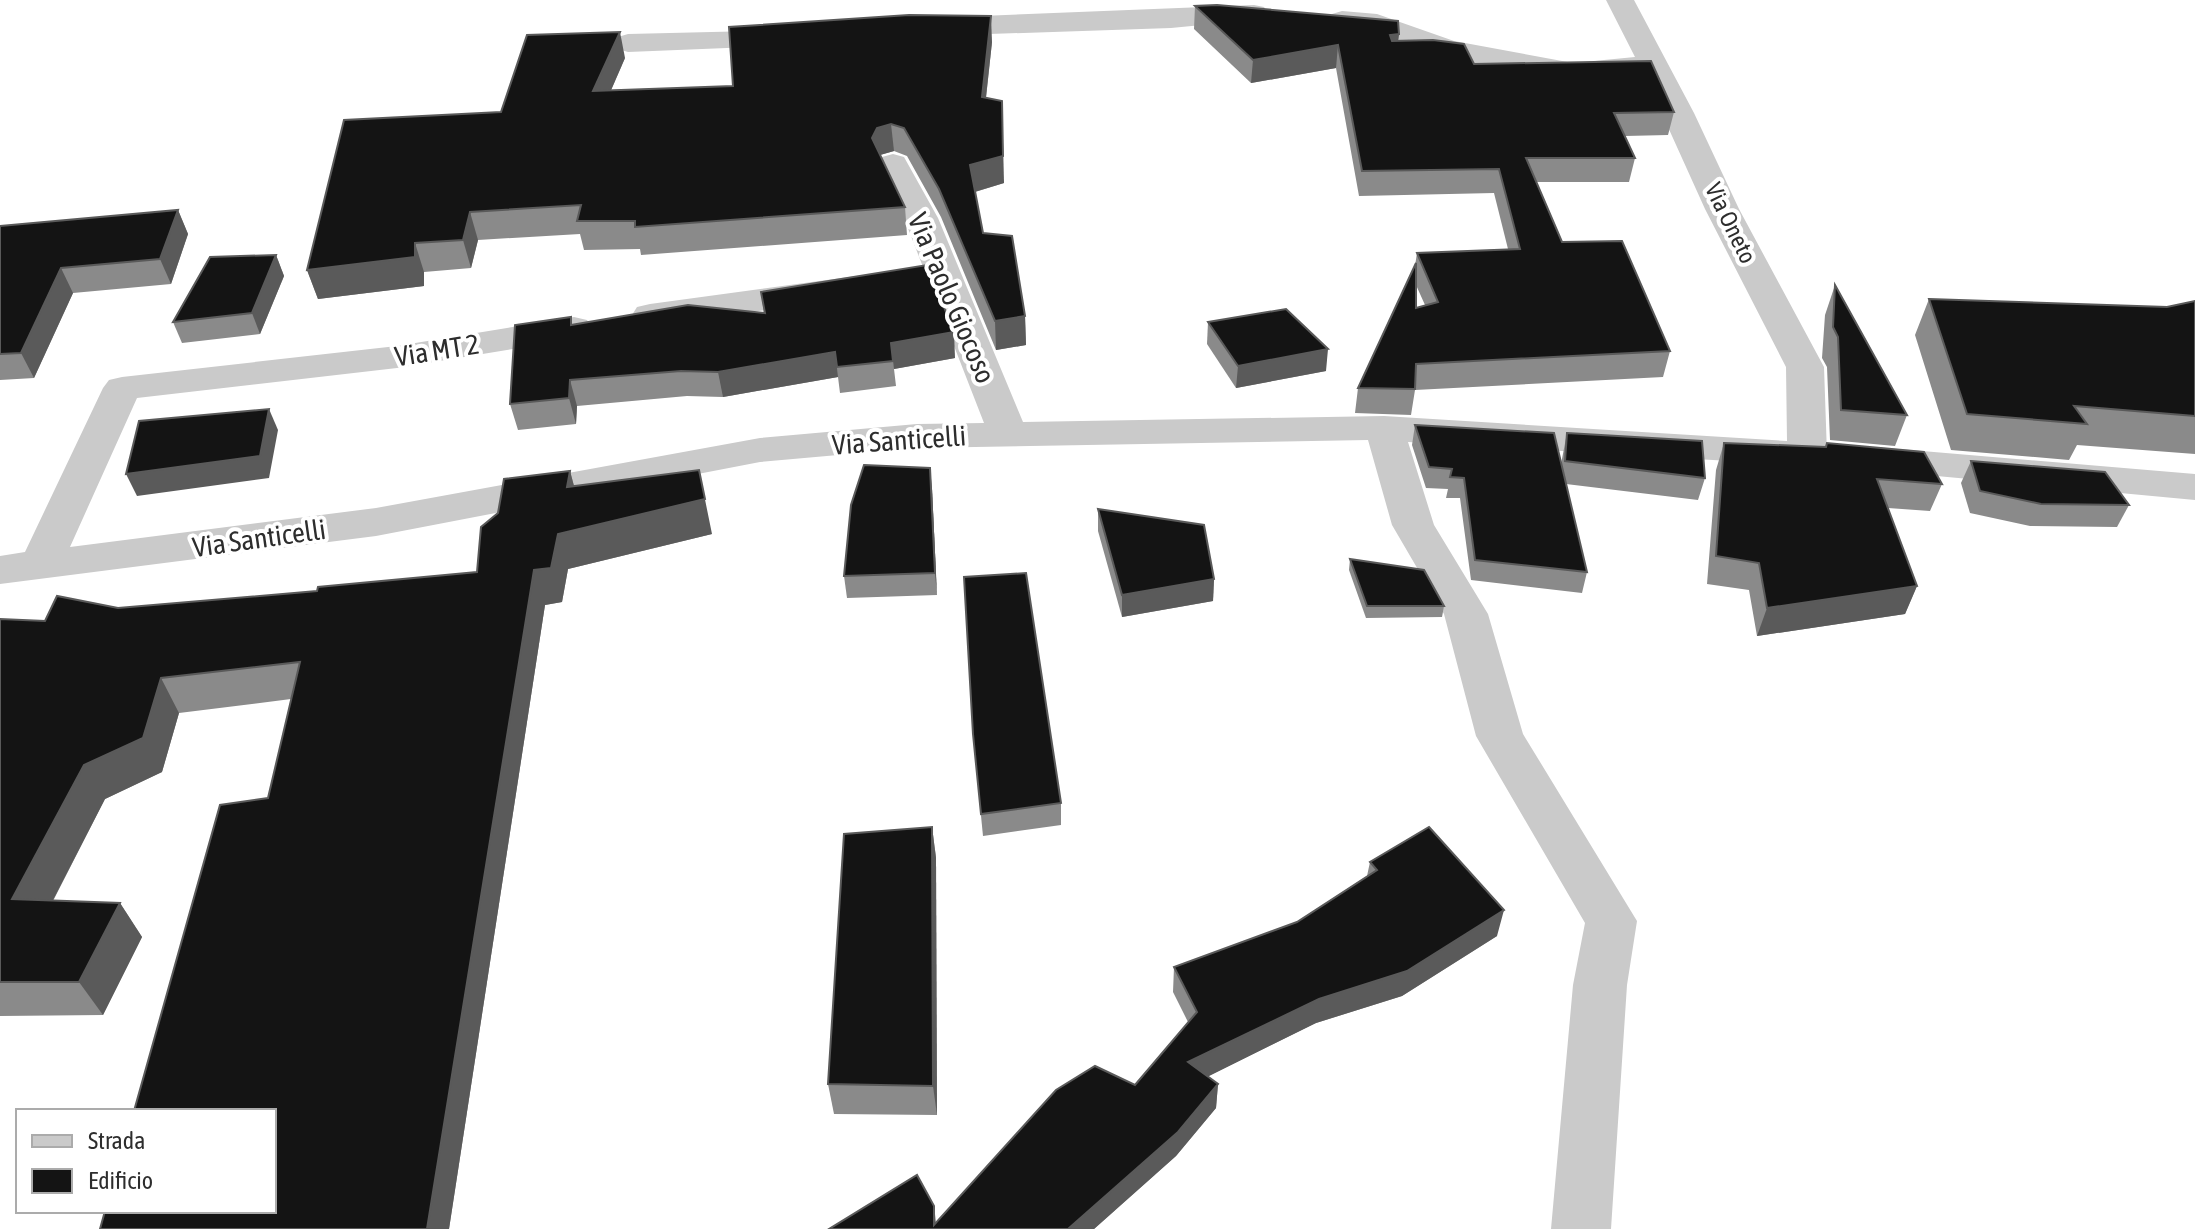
<svg xmlns="http://www.w3.org/2000/svg" width="2195" height="1229" font-family="'Asap Condensed',sans-serif">
  <style>
    .lines { fill: none; stroke-linecap: round; stroke-linejoin: round }
    .street { fill: #cacaca; fill-rule: evenodd }
    .wall { fill: #8a8a8a; fill-rule: evenodd }
    .shaded-wall { fill: #5a5a5a }
    .building { fill: #141414; stroke: #5a5a5a; stroke-width: 2 }
    .labels { text-anchor: middle; dominant-baseline: central; stroke-width: 8; stroke-linejoin: round; paint-order: stroke }
    .far-street-label { font-size: 24px; fill: #2d2d2d; stroke: #fff }
    .street-label { font-size: 28px; fill: #2d2d2d; stroke: #fff }
  </style>
  <rect width="100%" height="100%" fill="#fff"/>
  <g class="lines">
    <!-- street -->
    <g class="street">
      <path d="M1606,0H1634L1694,113L1739,209L1824,367L1827,454L1821,463C1807,467 1795,461 1782,464L1408,442L1434,525L1488,614L1523,734L1637,921L1627,985L1611,1229H1551L1573,985L1585,923L1476,736L1444,614L1392,525L1368,440L917,448L760,462L376,536L0,584V556L25,552L103,388L109,380L122,377L397,346L574,317L587,320L592,328L587,336L574,339L397,368L137,398L70,547L376,508L760,438L917,424L984,423L931,287L650,326L637,323L632,315L637,307L650,304L923,267L904,218L877,164L882,157L893,154L904,157L938,218L1023,422L1384,416L1787,441L1786,367L1705,209L1644,74L1573,81L1447,58L1373,31L1332,26L1328,20L1332,14L1342,11L1377,14L1454,41L1573,63L1635,57Z"/>
      <path d="M1254,5L1264,7L1268,13L1264,19L1171,28L931,36L921,33L917,27L921,21L931,18Z"/>
      <path d="M791,30L801,33L805,39L801,45L628,52L618,49L613,43L618,37L628,34Z"/>
      <path d="M1875,447L2195,474V500L1861,469L1855,460L1861,451Z"/>
    </g>
  </g>
  <!-- wall -->
  <g class="wall">
    <path d="M1195,6L1399,34L1398,41L1474,64L1674,112L1668,135L1625,136L1635,158L1629,182H1536L1562,242L1670,351L1663,377L1415,390L1411,415L1355,413L1358,388L1415,266L1417,253L1508,249L1494,193L1359,196L1336,68L1251,83L1194,29ZM1416,285L1425,305L1416,308Z"/>
    <path d="M992,42L986,98L1004,183L975,192L983,233L1025,316L1026,345L996,350L941,217L907,156L894,151L880,155L905,207L907,235L641,255L640,249L584,250L580,234L478,240L471,268L424,272V286L318,299L307,270L501,112L625,58L611,90L733,86Z"/>
    <path d="M178,210L188,234L171,284L73,293L34,378L0,380V226Z"/>
    <path d="M276,255L284,276L260,334L182,343L173,322Z"/>
    <path d="M1835,285L1907,415L1895,446L1830,440L1827,367L1822,358L1825,315Z"/>
    <path d="M761,292L955,358L894,369L896,386L840,393L838,377L723,397L687,396L577,406L576,424L518,430L510,404L573,325L764,313Z"/>
    <path d="M1929,299L2167,307L2195,301V454L2077,445L2069,460L1951,450L1915,335Z"/>
    <path d="M1208,322L1326,371L1236,388L1207,344Z"/>
    <path d="M1415,425L1561,464L1567,433L1705,478L1698,500L1566,484L1587,572L1582,593L1471,580L1460,498H1446L1448,489L1426,488L1412,445Z"/>
    <path d="M1724,443L1825,447L1827,443L1942,484L1930,511L1888,508L1917,586L1905,614L1757,636L1749,590L1707,584L1716,470Z"/>
    <path d="M1971,461L2129,505L2117,527L2030,526L1970,513L1961,483Z"/>
    <path d="M570,471L574,486L712,534L568,569L562,602L545,605L449,1229H100L268,798L291,699L179,713L162,772L105,799L53,901L120,903L142,937L103,1015L0,1016V619L45,621L118,608L317,591L477,572Z"/>
    <path d="M932,489L937,595L847,598L844,576Z"/>
    <path d="M1098,509L1214,579L1213,601L1122,617L1098,531Z"/>
    <path d="M1350,559L1444,606L1442,617L1366,618L1349,570Z"/>
    <path d="M973,734L1061,803V825L983,836Z"/>
    <path d="M932,827L936,858L937,1115L834,1114L828,1084Z"/>
    <path d="M1370,862L1497,936L1402,996L1316,1023L1208,1076L1218,1084L1216,1108L1176,1156L1094,1229H829L934,1206L936,1222L1135,1085L1188,1022L1173,992L1174,967L1297,922L1367,876Z"/>
  </g>
  <!-- shaded-wall -->
  <g class="shaded-wall">
    <path d="M991,16L992,42L983,124L982,97Z"/>
    <path d="M620,32L625,58L599,118L593,91Z"/>
    <path d="M1399,34L1396,57L1390,35Z"/>
    <path d="M1338,45L1336,68L1251,83L1253,60Z"/>
    <path d="M1002,101L1004,183L971,193L970,165Z"/>
    <path d="M891,124L894,151L880,155L872,138L877,128Z"/>
    <path d="M178,210L188,234L171,284L160,259Z"/>
    <path d="M470,212L478,240L471,268L463,240Z"/>
    <path d="M415,243L424,272V286L318,299L307,270Z"/>
    <path d="M276,255L284,276L260,334L252,313Z"/>
    <path d="M61,268L73,293L34,378L21,353Z"/>
    <path d="M1025,316L1026,345L996,350L995,321Z"/>
    <path d="M954,332L955,358L894,369L891,343Z"/>
    <path d="M1328,349L1326,371L1236,388L1238,366Z"/>
    <path d="M835,352L838,377L723,397L718,372Z"/>
    <path d="M570,380L577,406L576,424L569,398Z"/>
    <path d="M269,409L278,430L269,478L137,496L126,474Z"/>
    <path d="M930,468L932,489L937,595L935,573Z"/>
    <path d="M699,470L712,534L568,569L562,602L545,605L449,1229H427L534,570L558,534Z"/>
    <path d="M570,471L579,505L567,487Z"/>
    <path d="M1214,579L1213,601L1122,617V595Z"/>
    <path d="M1917,586L1905,614L1757,636L1767,608Z"/>
    <path d="M161,678L179,713L162,772L105,799L36,933L12,899L84,765Z"/>
    <path d="M932,827L936,858L937,1115L933,1086Z"/>
    <path d="M120,903L142,937L103,1015L79,982Z"/>
    <path d="M1504,910L1497,936L1402,996L1316,1023L1187,1087L1188,1062Z"/>
    <path d="M1218,1084L1216,1108L1176,1156L1094,1229H1068Z"/>
  </g>
  <!-- building -->
  <g class="building">
    <path d="M1217,5L1398,21L1399,34L1390,35L1392,41L1433,40L1464,44L1474,64L1651,61L1674,112L1614,113L1635,158H1526L1562,242L1622,241L1670,351L1416,364L1415,389L1358,388L1416,263V308L1438,302L1417,253L1520,249L1499,169L1362,171L1338,45L1253,60L1195,6Z"/>
    <path d="M909,15L991,16L982,97L1002,101L1003,156L970,165L983,233L1012,236L1025,316L995,321L939,189L904,128L891,124L877,128L872,138L905,207L635,227V221H577L581,205L470,212L463,240L415,243V257L307,270L344,120L501,112L527,35L620,32L593,91L733,86L729,27Z"/>
    <path d="M178,210L160,259L61,268L21,353L0,354V226Z"/>
    <path d="M276,255L252,313L173,322L210,257Z"/>
    <path d="M927,265L954,332L891,343L893,361L837,367L835,352L718,372L681,371L570,380L569,398L510,404L515,325L571,317V325L688,305L765,313L761,292Z"/>
    <path d="M1835,285L1907,415L1841,410L1838,337L1833,327Z"/>
    <path d="M1929,299L2167,307L2195,301V416L2074,406L2087,424L1967,414Z"/>
    <path d="M1286,309L1328,349L1238,366L1208,322Z"/>
    <path d="M269,409L260,456L126,474L139,421Z"/>
    <path d="M1415,425L1554,433L1587,572L1475,560L1464,478L1450,477L1452,469L1429,467Z"/>
    <path d="M1567,433L1702,441L1705,478L1565,461Z"/>
    <path d="M1724,443L1826,447L1827,443L1924,452L1942,484L1877,479L1917,586L1767,608L1759,563L1716,556Z"/>
    <path d="M1971,461L2105,472L2129,505L2041,504L1980,491Z"/>
    <path d="M864,465L930,468L935,573L844,576L851,505Z"/>
    <path d="M699,470L705,499L558,534L551,568L534,570L427,1229H100L105,1211H274V1111H134L220,805L268,798L300,662L161,678L143,738L84,765L12,899L120,903L79,982H0V619L45,621L57,596L118,608L317,591L318,587L477,572L481,527L498,513L504,479L570,471L567,487Z"/>
    <path d="M1098,509L1204,525L1214,579L1122,595Z"/>
    <path d="M1350,559L1424,570L1444,606H1367Z"/>
    <path d="M1026,573L1061,803L981,814L973,734L964,577Z"/>
    <path d="M932,827L933,1086L828,1084L844,834Z"/>
    <path d="M1429,827L1504,910L1407,971L1319,999L1188,1062L1218,1084L1178,1132L1068,1229H829L917,1175L934,1206V1225L1056,1090L1095,1066L1135,1085L1197,1012L1174,967L1297,922L1377,870L1370,862Z"/>
  </g>
  <g class="labels">
    <!-- far-street labels -->
    <g class="far-street-label">
      <text transform="translate(1731 223) rotate(64)">Via Oneto</text>
    </g>
    <!-- street labels -->
    <g class="street-label">
      <text transform="translate(952 298) rotate(67)">Via Paolo Giocoso</text>
      <text transform="translate(437 350) rotate(-9)">Via MT 2</text>
      <text transform="translate(899 440) rotate(-4)">Via Santicelli</text>
      <text transform="translate(259 538) rotate(-8)">Via Santicelli</text>
    </g>
  </g>
  <!-- legend -->
  <rect x="16" y="1109" width="260" height="104" fill="#ffffff" stroke="#ababab" stroke-width="2"/>
  <rect x="32" y="1135" width="40" height="12" fill="#cacaca" stroke="#ababab" stroke-width="2"/>
  <text x="88" y="1149" font-size="24" fill="#2d2d2d">Strada</text>
  <rect x="32" y="1169" width="40" height="24" fill="#141414" stroke="#ababab" stroke-width="2"/>
  <text x="88" y="1189" font-size="24" fill="#2d2d2d">Edificio</text>
</svg>
